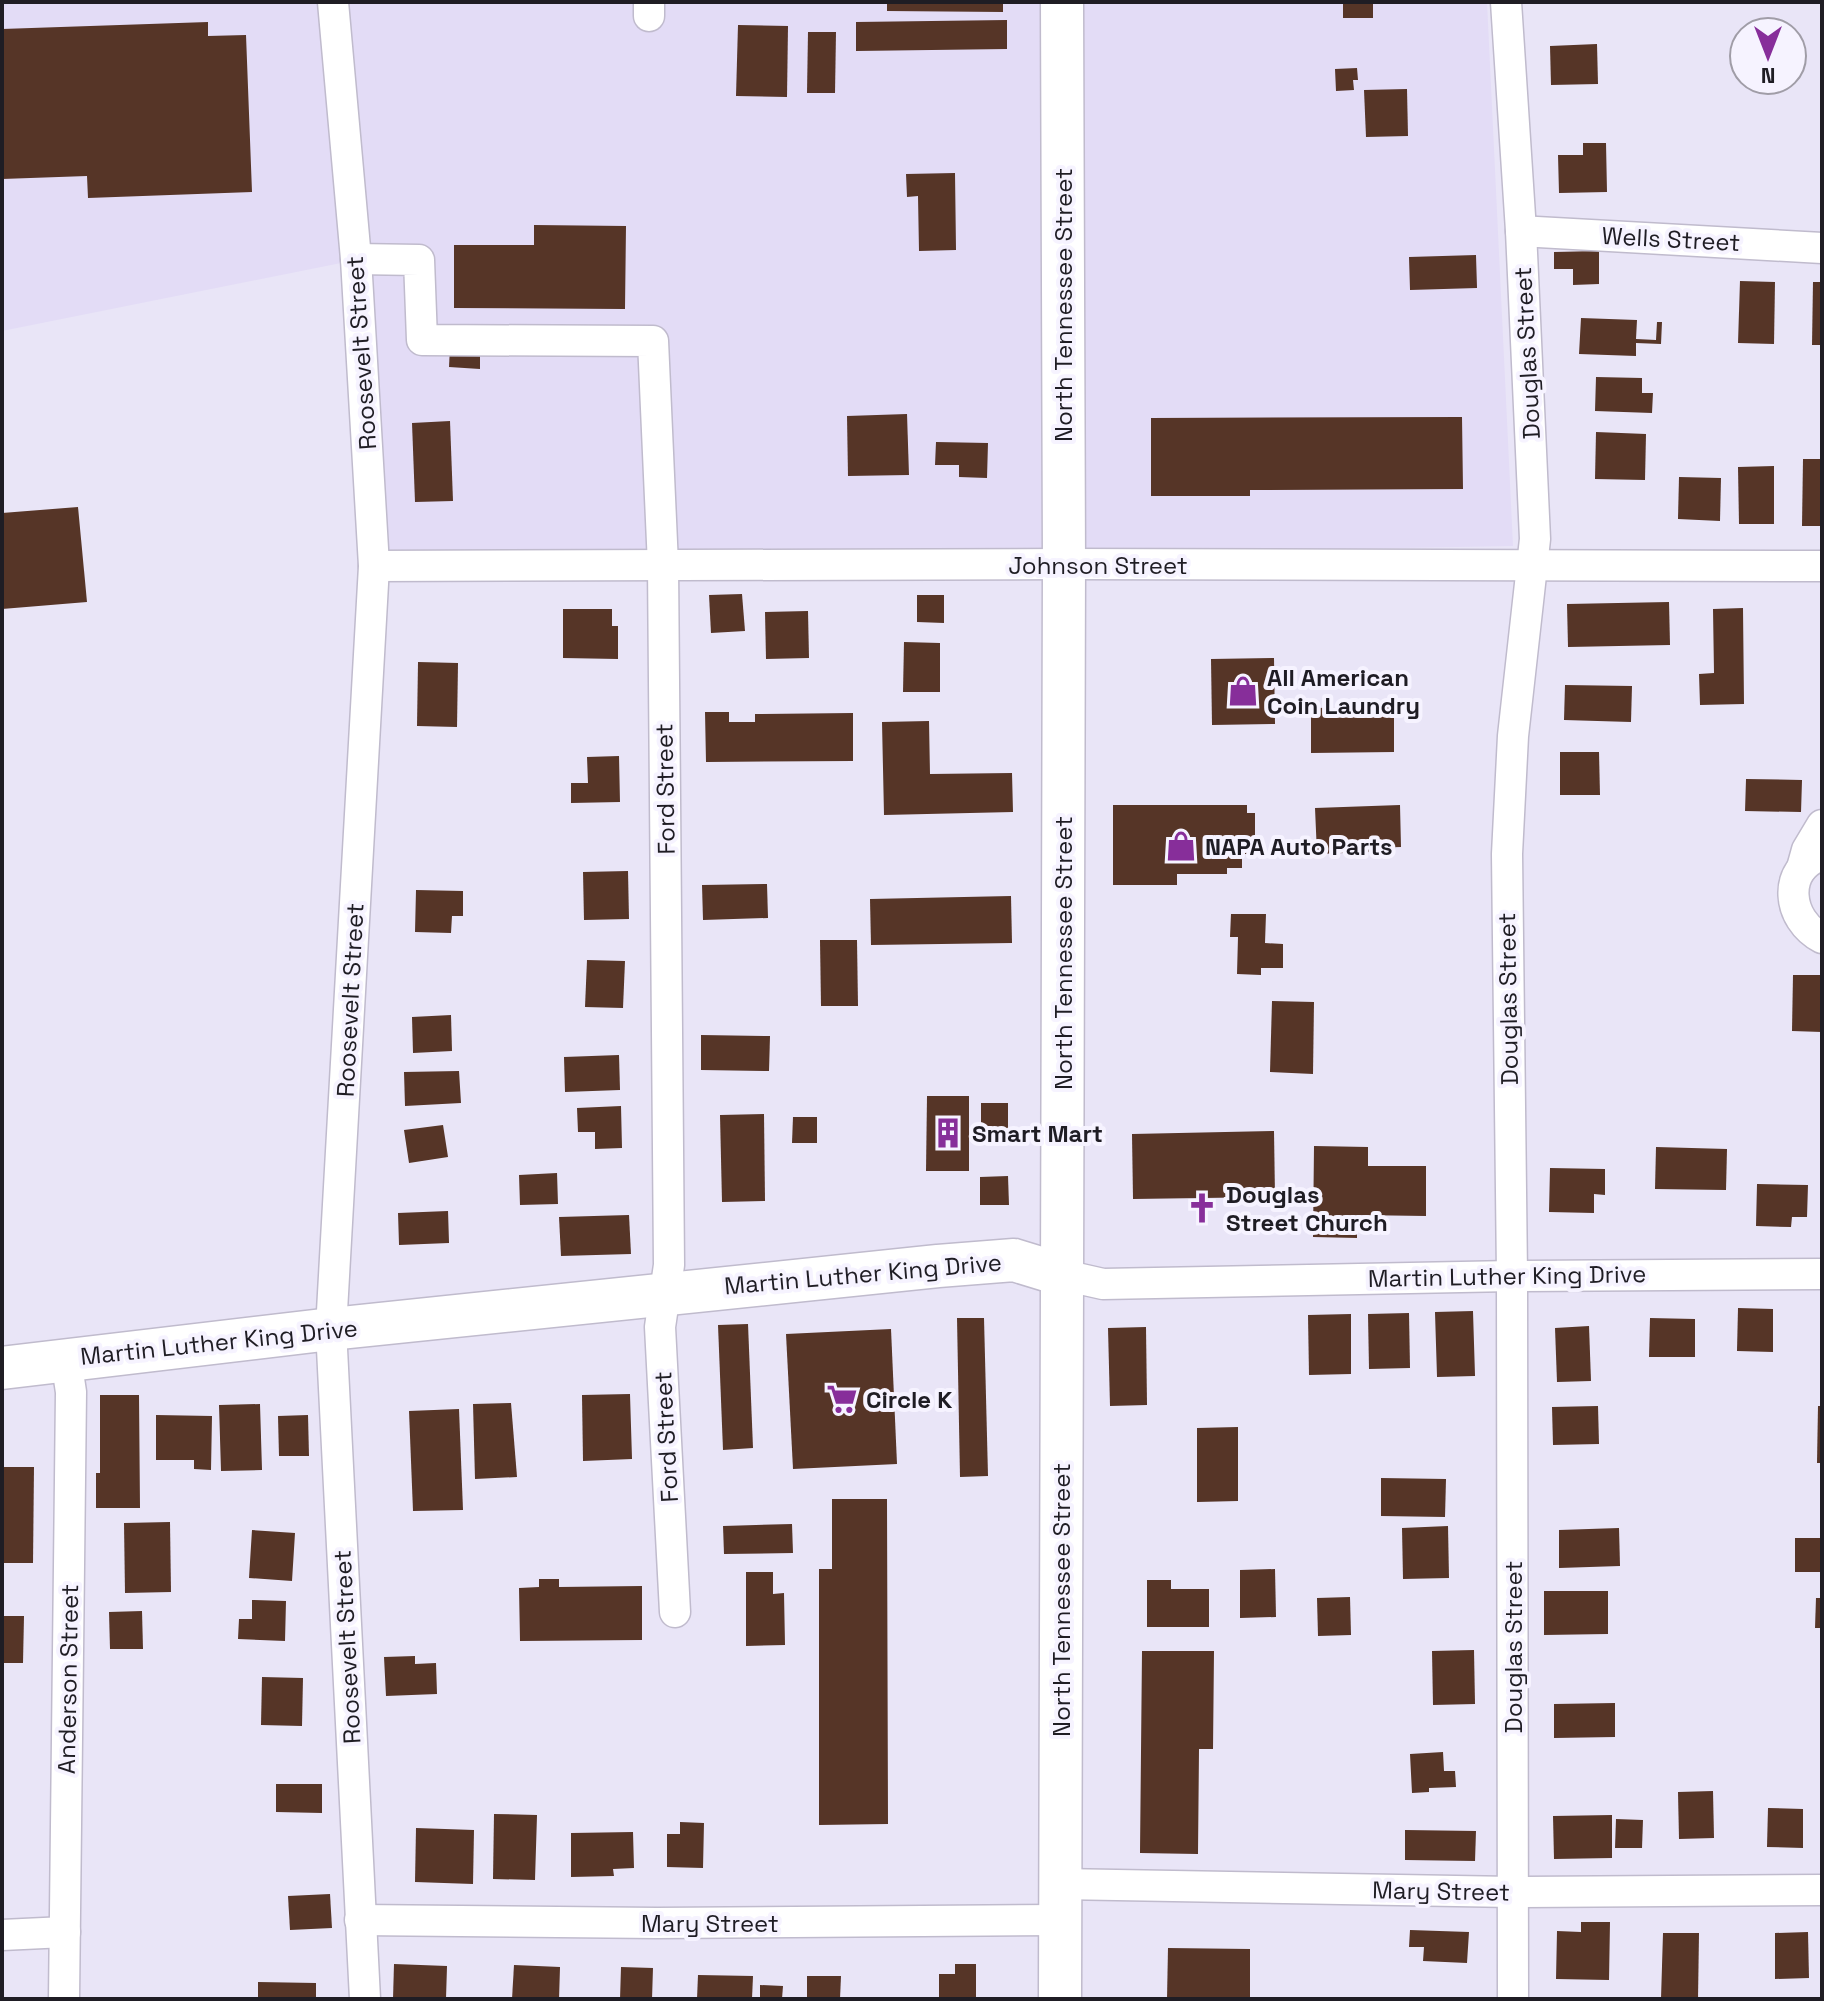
<svg xmlns="http://www.w3.org/2000/svg" width="1824" height="2001" font-family="'Space Grotesk',sans-serif">
  <style>
    .built { fill: #e3dcf6 }
    .building { fill: #563527 }
    .lines { fill: none; stroke-linecap: round; stroke-linejoin: round }
    .street-casing { stroke: #c0bbcd; stroke-width: 33 }
    .secondary-casing { stroke: #c0bbcd; stroke-width: 45 }
    .street { stroke: #fff; stroke-width: 30 }
    .secondary { stroke: #fff; stroke-width: 42 }
    .labels { text-anchor: middle; dominant-baseline: central; stroke-width: 8; stroke-linejoin: round; paint-order: stroke }
    .street-label { font-size: 24px; fill: #1f1d24; stroke: #f6f3ff }
    .poi-label { font-size: 24px; font-weight: bold; fill: #1f1d24; stroke: #f6f3ff; text-anchor: start }
  </style>
  <rect width="100%" height="100%" fill="#e9e5f7"/>
  <!-- built -->
  <path class="built" d="M2,2H1487L1513,546L374,566L356,260L2,331Z"/>
  <!-- building -->
  <g class="building">
    <path d="M887,2H1003V12L887,11Z"/>
    <rect x="1343" y="2" width="30" height="16"/>
    <path d="M1007,20V49L856,51V22Z"/>
    <path d="M208,22V36L246,35L252,192L88,198L87,176L2,179V29Z"/>
    <path d="M738,25L788,26L787,97L736,96Z"/>
    <path d="M808,32H836L835,93H807Z"/>
    <path d="M1597,44L1598,84L1551,85L1550,46Z"/>
    <path d="M1357,68L1358,80H1353L1354,90L1336,91L1335,69Z"/>
    <path d="M1407,89L1408,136L1366,137L1364,90Z"/>
    <path d="M1583,143H1606L1607,192L1559,193L1558,155H1583Z"/>
    <path d="M955,173L956,250L919,251L918,196L907,197L906,174Z"/>
    <path d="M534,225L626,226L625,309L454,308V245H534Z"/>
    <path d="M1599,251V284L1573,285V269H1554V252Z"/>
    <path d="M1476,255L1477,288L1410,290L1409,257Z"/>
    <path d="M1740,281L1775,282L1774,344L1738,343Z"/>
    <path d="M1813,282H1822V345H1812Z"/>
    <path d="M1581,318L1637,320L1636,339L1656,340L1657,322H1662L1661,344L1636,343V356L1579,354Z"/>
    <path d="M450,346L480,347V369L449,367Z"/>
    <path d="M1596,377L1642,378V393H1653L1652,413L1595,411Z"/>
    <path d="M907,414L909,475L848,476L847,416Z"/>
    <path d="M1462,417L1463,489L1250,490V496H1151V418Z"/>
    <path d="M450,421L453,501L415,502L412,423Z"/>
    <path d="M1596,432L1646,434L1645,480L1595,479Z"/>
    <path d="M936,442L988,443L987,478L959,477V465H935Z"/>
    <path d="M1803,459H1822V526H1802Z"/>
    <path d="M1774,466V524H1739L1738,467Z"/>
    <path d="M1679,477L1721,478L1720,521L1678,519Z"/>
    <path d="M78,507L87,602L2,609V513Z"/>
    <path d="M742,594L745,631L711,633L709,595Z"/>
    <path d="M917,595H944V623L917,622Z"/>
    <path d="M1669,602L1670,645L1568,647L1567,604Z"/>
    <path d="M1743,608L1744,704L1700,705L1699,674L1714,673L1713,609Z"/>
    <path d="M563,609H612V626H618V659L563,658Z"/>
    <path d="M808,611L809,658L766,659L765,612Z"/>
    <path d="M904,642L940,643V692H903Z"/>
    <path d="M1274,658L1275,724L1212,725L1211,659Z"/>
    <path d="M418,662L458,663L457,727L417,726Z"/>
    <path d="M1565,685L1632,686L1631,722L1564,720Z"/>
    <path d="M1394,707V752L1311,753V708Z"/>
    <path d="M705,712H729V722H755V714L853,713V761L706,762Z"/>
    <path d="M929,721L930,774L1012,773L1013,812L884,815L882,722Z"/>
    <path d="M1560,752H1599L1600,795H1560Z"/>
    <path d="M619,756L620,802L571,803V783H588L587,757Z"/>
    <path d="M1746,779L1802,780L1801,812L1745,811Z"/>
    <path d="M1113,805H1247V813H1255V839H1248V854H1242V868H1227V874H1177V885H1113Z"/>
    <path d="M1400,805L1401,847L1370,848L1371,852L1317,854L1315,808Z"/>
    <path d="M628,871L629,919L584,920L583,872Z"/>
    <path d="M767,884L768,918L703,920L702,885Z"/>
    <path d="M416,890L463,891V916H452L451,933L415,932Z"/>
    <path d="M1011,896L1012,943L871,945L870,899Z"/>
    <path d="M1231,914H1266L1265,943L1283,944V968H1261V975L1237,974L1238,937H1230Z"/>
    <path d="M820,940H857L858,1006H821Z"/>
    <path d="M587,960L625,961L623,1008L585,1007Z"/>
    <path d="M1793,975H1822V1032L1792,1031Z"/>
    <path d="M1272,1001L1314,1002L1313,1074L1270,1072Z"/>
    <path d="M451,1015L452,1051L413,1053L412,1017Z"/>
    <path d="M701,1035L770,1036L769,1071L701,1070Z"/>
    <path d="M619,1055L620,1090L565,1092L564,1057Z"/>
    <path d="M459,1071L461,1103L405,1106L404,1072Z"/>
    <path d="M927,1096H969V1171H926Z"/>
    <rect x="981" y="1103" width="27" height="28"/>
    <path d="M621,1106L622,1148L595,1149V1132H578L577,1108Z"/>
    <path d="M764,1114L765,1201L722,1202L720,1115Z"/>
    <path d="M793,1117H817V1143H792Z"/>
    <path d="M443,1125L448,1157L409,1163L404,1130Z"/>
    <path d="M1274,1131L1275,1197L1133,1199L1132,1134Z"/>
    <path d="M1314,1146L1368,1147V1166H1426V1216L1357,1215V1238L1313,1237Z"/>
    <path d="M1656,1147L1727,1149L1726,1190L1655,1189Z"/>
    <path d="M1550,1168L1605,1169V1195L1594,1194V1213L1549,1212Z"/>
    <path d="M557,1173L558,1204L520,1205L519,1175Z"/>
    <path d="M1008,1176L1009,1205H980V1177Z"/>
    <path d="M1757,1184L1808,1185L1807,1217H1792L1791,1227L1756,1226Z"/>
    <path d="M448,1211L449,1243L399,1245L398,1213Z"/>
    <path d="M629,1215L631,1254L561,1256L559,1217Z"/>
    <path d="M1738,1308L1773,1309V1352L1737,1351Z"/>
    <path d="M1473,1311L1475,1376L1437,1377L1435,1312Z"/>
    <path d="M1409,1313L1410,1368L1369,1369L1368,1314Z"/>
    <path d="M1351,1314V1374L1309,1375L1308,1315Z"/>
    <path d="M957,1318H984L988,1476L960,1477Z"/>
    <path d="M1650,1318L1695,1319V1357H1649Z"/>
    <path d="M748,1324L753,1448L723,1450L718,1325Z"/>
    <path d="M1589,1326L1591,1381L1557,1382L1555,1328Z"/>
    <path d="M1146,1327L1147,1405L1110,1406L1108,1328Z"/>
    <path d="M891,1329L897,1464L793,1469L786,1334Z"/>
    <path d="M630,1394L632,1459L583,1461L582,1395Z"/>
    <path d="M100,1395H139L140,1508H96V1473H100Z"/>
    <path d="M511,1403L517,1477L475,1479L473,1404Z"/>
    <path d="M260,1404L262,1470L221,1471L219,1405Z"/>
    <path d="M1598,1406L1599,1444L1553,1445L1552,1407Z"/>
    <path d="M1818,1406H1822V1463H1817Z"/>
    <path d="M459,1409L463,1510L413,1511L409,1411Z"/>
    <path d="M156,1415L212,1416L211,1470L194,1469V1460H156Z"/>
    <path d="M308,1415L309,1456H279L278,1416Z"/>
    <path d="M1238,1427V1501L1197,1502V1428Z"/>
    <path d="M2,1467H34L33,1563H2Z"/>
    <path d="M1381,1478L1446,1479L1445,1517L1381,1516Z"/>
    <path d="M832,1499H887L888,1824L819,1825V1569H832Z"/>
    <path d="M170,1522L171,1592L125,1593L124,1523Z"/>
    <path d="M792,1524L793,1553L724,1554L723,1526Z"/>
    <path d="M1448,1526L1449,1578L1403,1579L1402,1528Z"/>
    <path d="M1619,1528L1620,1566L1559,1568V1530Z"/>
    <path d="M252,1530L295,1533L292,1581L249,1578Z"/>
    <rect x="1795" y="1538" width="27" height="34"/>
    <path d="M1275,1569L1276,1617L1240,1618V1570Z"/>
    <path d="M746,1572H773V1594L784,1593L785,1645L746,1646Z"/>
    <path d="M539,1579H559V1587L642,1586V1640L520,1641L519,1588L539,1587Z"/>
    <path d="M1147,1580H1171V1589H1209V1627H1147Z"/>
    <path d="M1544,1591H1608V1634L1544,1635Z"/>
    <path d="M1350,1597L1351,1635L1318,1636L1317,1598Z"/>
    <path d="M1816,1598H1822V1628H1815Z"/>
    <path d="M252,1600L286,1601L285,1641L238,1639L239,1619H252Z"/>
    <path d="M142,1611L143,1649H110L109,1612Z"/>
    <path d="M2,1616H24L23,1663H2Z"/>
    <path d="M1474,1650L1475,1704L1433,1705L1432,1651Z"/>
    <path d="M1142,1651H1214L1213,1749H1199L1198,1854L1140,1853Z"/>
    <path d="M415,1656V1664L436,1663L437,1694L386,1696L384,1657Z"/>
    <path d="M262,1677L303,1678L302,1726L261,1725Z"/>
    <path d="M1615,1703V1737L1554,1738V1704Z"/>
    <path d="M1443,1752L1444,1771H1455L1456,1787L1429,1788V1792L1412,1793L1410,1754Z"/>
    <path d="M276,1784H322V1813L276,1812Z"/>
    <path d="M1713,1791L1714,1838L1679,1839L1678,1792Z"/>
    <path d="M1768,1808L1803,1809V1848L1767,1847Z"/>
    <path d="M494,1814L537,1815L535,1880L493,1879Z"/>
    <path d="M1612,1815V1858L1554,1859L1553,1816Z"/>
    <path d="M1616,1819L1643,1820L1642,1848H1615Z"/>
    <path d="M680,1822L704,1823L703,1868L667,1867V1834H680Z"/>
    <path d="M416,1828L474,1830L473,1884L415,1882Z"/>
    <path d="M1405,1830L1476,1831L1475,1861L1405,1860Z"/>
    <path d="M633,1832L634,1868L613,1869L614,1876L571,1877V1833Z"/>
    <path d="M330,1894L332,1928L290,1930L288,1896Z"/>
    <path d="M1581,1922H1610L1609,1980L1556,1979L1557,1931L1581,1932Z"/>
    <path d="M1410,1930L1469,1932L1467,1963L1423,1961L1424,1947H1409Z"/>
    <path d="M1808,1932L1809,1978L1775,1979V1933Z"/>
    <path d="M1663,1933H1699L1698,1999H1661Z"/>
    <path d="M1168,1948L1250,1949V1999H1167Z"/>
    <path d="M394,1964L447,1966L446,1999H393Z"/>
    <path d="M955,1964H976V1999H939V1974H955Z"/>
    <path d="M514,1965L560,1967L559,1999H512Z"/>
    <path d="M621,1967L653,1968L652,1999H620Z"/>
    <path d="M698,1975L753,1976L752,1999H697Z"/>
    <path d="M807,1976H841L840,1999H807Z"/>
    <path d="M258,1982L316,1983V1999H258Z"/>
    <path d="M760,1985L783,1986L782,1999H760Z"/>
  </g>
  <g class="lines">
    <!-- street casing -->
    <g class="street-casing">
      <g id="street">
        <path d="M333,2L356,259L374,566L331,1329L365,1999"/>
        <path d="M649,2V16"/>
        <path d="M1506,2L1521,231L1535,539L1513,736L1507,854L1512,1276L1513,1999"/>
        <path d="M1521,231L1822,248"/>
        <path d="M356,259L419,260L422,340L653,341L663,565L669,1265L660,1327L675,1612"/>
        <path d="M374,566L1064,564L1822,566"/>
        <path d="M1822,855C1781,869 1787,920 1822,938"/>
        <path d="M1802,868L1807,850L1822,825"/>
        <path d="M1063,1275L1103,1284L1512,1276L1822,1274"/>
        <path d="M1060,1884L1513,1892L1822,1890"/>
        <path d="M360,1920L657,1923L1060,1920"/>
        <path d="M2,1935L65,1932"/>
        <path d="M64,1999L71,1392L66,1359"/>
      </g>
    </g>
    <!-- secondary casing -->
    <g class="secondary-casing">
      <g id="secondary">
        <path d="M2,1368L331,1329L938,1266L1014,1260L1063,1275"/>
        <path d="M1060,1999L1064,564L1062,2"/>
      </g>
    </g>
    <!-- street -->
    <use href="#street" class="street"/>
    <!-- secondary -->
    <use href="#secondary" class="secondary"/>
  </g>
  <!-- icons -->
  <defs>
    <g id="shop-bare" transform="scale(2.4)"><path d="M-5-2.5h2.3a2.7 3.5 0 0 1 5.4 0H5L5.5 6h-11ZM-1.5-2.5h3a1.5 2.3 0 0 0-3 0Z" fill="#872e9a" stroke="#f6f3ff" stroke-width="2.5" paint-order="stroke"/></g>
    <g id="building-bare" transform="scale(2.4)"><path d="M-4-6H4V6H1V3H-1V6H-4ZM-2.5-4.3h1.7v1.8h-1.7ZM.8-4.3h1.7v1.8H.8ZM-2.5-1h1.7V.8h-1.7ZM.8-1h1.7V.8H.8Z" fill="#872e9a" stroke="#f6f3ff" stroke-width="2.5" paint-order="stroke"/></g>
    <g id="church-bare" transform="scale(2.4)"><path d="M-1.2-6h2.4v3.5h3.3v2.4h-3.3V6h-2.4V-.1h-3.3v-2.4h3.3Z" fill="#872e9a" stroke="#f6f3ff" stroke-width="2.5" paint-order="stroke"/></g>
    <g id="supermarket-bare" transform="scale(2.4)"><path d="M-6-5.5h2.5l.6 2H6L4.5 2H-2.5L-4.4-4H-6ZM-1.5 3.2a1.3 1.3 0 1 0 .1 0ZM3 3.2a1.3 1.3 0 1 0 .1 0Z" fill="#872e9a" stroke="#f6f3ff" stroke-width="2.5" paint-order="stroke"/></g>
  </defs>
  <g fill-rule="evenodd">
    <use href="#shop-bare" x="1243" y="691"/>
    <use href="#shop-bare" x="1181" y="846"/>
    <use href="#building-bare" x="948" y="1133"/>
    <use href="#church-bare" x="1202" y="1208"/>
    <use href="#supermarket-bare" x="842" y="1399"/>
  </g>
  <g class="labels">
    <!-- street labels -->
    <g class="street-label">
      <text transform="translate(1671 239) rotate(3)">Wells Street</text>
      <text transform="translate(1063 305) rotate(-90)">North Tennessee Street</text>
      <text transform="translate(361 353) rotate(-94)">Roosevelt Street</text>
      <text transform="translate(1527 353) rotate(-93)">Douglas Street</text>
      <text x="1098" y="565">Johnson Street</text>
      <text transform="translate(665 789) rotate(-91)">Ford Street</text>
      <text transform="translate(1063 953) rotate(-90)">North Tennessee Street</text>
      <text transform="translate(1508 999) rotate(-91)">Douglas Street</text>
      <text transform="translate(350 1000) rotate(-87)">Roosevelt Street</text>
      <text transform="translate(863 1274) rotate(-5)">Martin Luther King Drive</text>
      <text transform="translate(1507 1276) rotate(-1)">Martin Luther King Drive</text>
      <text transform="translate(219 1342) rotate(-6)">Martin Luther King Drive</text>
      <text transform="translate(666 1437) rotate(-93)">Ford Street</text>
      <text transform="translate(1061 1600) rotate(-90)">North Tennessee Street</text>
      <text transform="translate(347 1647) rotate(-93)">Roosevelt Street</text>
      <text transform="translate(1513 1647) rotate(-90)">Douglas Street</text>
      <text transform="translate(68 1679) rotate(-89)">Anderson Street</text>
      <text transform="translate(1441 1891) rotate(1)">Mary Street</text>
      <text x="710" y="1923">Mary Street</text>
    </g>
    <!-- poi labels -->
    <g class="poi-label">
      <text x="1267" y="677">All American<tspan x="1267" dy="28">Coin Laundry</tspan></text>
      <text x="1205" y="846">NAPA Auto Parts</text>
      <text x="972" y="1133">Smart Mart</text>
      <text x="1226" y="1194">Douglas<tspan x="1226" dy="28">Street Church</tspan></text>
      <text x="866" y="1399">Circle K</text>
    </g>
  </g>
  <!-- border -->
  <rect width="1824" height="2001" fill="none" stroke="#1f1d24" stroke-width="8"/>
  <!-- north arrow -->
  <g transform="translate(1768 56) rotate(180)"><circle r="38" fill="#f6f3ff" stroke="#a09da7" stroke-width="2"/>
  <path d="M0-6L14 30L0 20L-14 30Z" fill="#872e9a"/>
  <text y="-12" font-size="22" font-weight="bold" text-anchor="middle" fill="#1f1d24">N</text>
  </g>
</svg>
